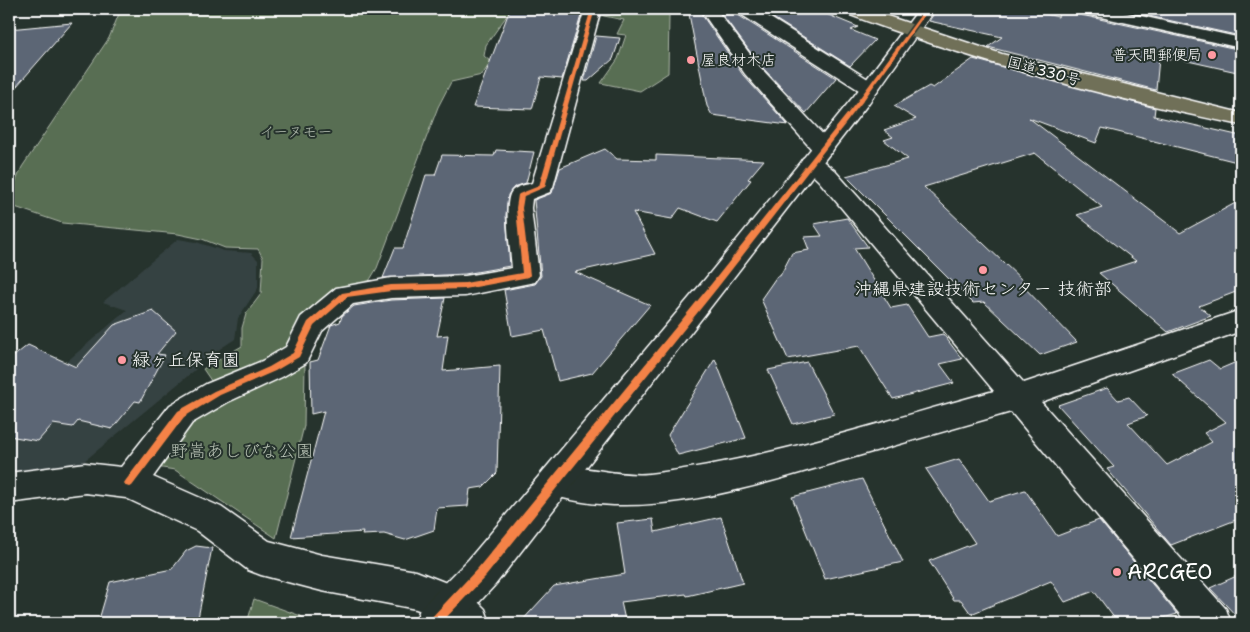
<svg xmlns="http://www.w3.org/2000/svg" width="1250" height="632" font-family="'Shantell Sans','Klee One',sans-serif">
  <style>
    .built { fill: #364242 }
    .green { fill: #596e52; stroke: #acb6a8 }
    .building { fill: #5c6674; stroke: #fff }
    .lines { fill: none; stroke-linecap: round; stroke-linejoin: round }
    .minor-casing { stroke: #fff; stroke-width: 3 }
    .tertiary-casing { stroke: #fff; stroke-width: 3 }
    .trunk-casing { stroke: #fff; stroke-width: 3 }
    .minor { fill: #26332d; fill-rule: evenodd }
    .tertiary { fill: #26332d; fill-rule: evenodd }
    .trunk { fill: #706f59; fill-rule: evenodd }
    .cycleway-casing { stroke: #26332d; stroke-width: 3 }
    .cycleway { fill: #f48246; fill-rule: evenodd }
    .poi-dot { fill: #ff9aa2; stroke: #26332d; stroke-width: 2 }
    .labels { text-anchor: middle; dominant-baseline: central; stroke-width: 4; stroke-linejoin: round; paint-order: stroke }
    .far-poi-label { font-size: 15px; fill: #fff; stroke: #26332d; text-anchor: end }
    .far-street-label { font-size: 15px; fill: #fff; stroke: #26332d }
    .far-park-label { font-size: 15px; fill: #b4beb1; stroke: #26332d }
    .poi-label { font-size: 18px; fill: #fff; stroke: #26332d }
    .park-label { font-size: 18px; fill: #b4beb1; stroke: #26332d }
    .near-poi-label { font-size: 21px; fill: #fff; stroke: #26332d; text-anchor: start }
  </style>
  <rect width="100%" height="100%" fill="#26332d"/>
  <filter id="ink" filterUnits="userSpaceOnUse"><feTurbulence type="fractalNoise" baseFrequency=".02" numOctaves="2"/><feDisplacementMap in="SourceGraphic" scale="10" xChannelSelector="R" yChannelSelector="G"/><feConvolveMatrix kernelMatrix="1 2 1 2 8 2 1 2 1" color-interpolation-filters="sRGB"/></filter>
  <g filter="url(#ink)">
    <!-- built -->
    <path class="built" d="M178,239L196,242L224,251L251,253L258,260V288L238,318L235,339L200,362L195,370L71,472L9,479V411L127,310L103,302Z"/>
    <!-- green -->
    <g class="green">
      <path d="M121,9H509L508,14L486,45L484,56L491,62L482,75L451,82L438,107L377,268L368,283L341,289L296,326L291,350L216,388L203,369L242,346V328L246,314L261,294L263,258L258,249L225,248L202,239L178,234L62,223L9,205V197L22,167L109,38Z"/>
      <path d="M597,9H666L669,16L668,73L640,91L601,83L618,59L626,35L617,34L624,20L604,16L597,13Z"/>
      <path d="M305,363L304,426L276,538L175,470L156,467L178,430L223,399Z"/>
      <path d="M254,599L301,616L308,623H247Z"/>
    </g>
    <!-- building -->
    <g class="building">
      <path d="M510,9H583L562,79L541,77L532,109L473,107Z"/>
      <path d="M688,9H698L743,75L788,125L712,115L707,106Z"/>
      <path d="M718,9H735L738,15L836,78L806,113L760,65Z"/>
      <path d="M759,9H814L858,27L851,30L875,40L850,66Z"/>
      <path d="M937,9H1026L1058,17L1061,9H1077L1081,15L1237,49V72L1170,57V60L1159,58L1156,90L988,47L1002,37L929,21Z"/>
      <path d="M1117,9H1236V35Z"/>
      <path d="M72,23L9,95V29Z"/>
      <path d="M596,36L620,38L613,59L588,81H584Z"/>
      <path d="M973,59L1155,108L1154,116L1241,136V163L1102,128L1096,143L1029,118L1180,233L1241,200V290L1199,306L1211,316L1168,332L1099,273L1136,261L1077,215L1102,207L1035,153L924,187L1023,281L1020,283L1077,342L1040,355L984,302L973,303L846,176L908,159L884,140L893,137L884,130L916,119L894,106L929,86L933,88Z"/>
      <path d="M605,149L617,159L656,160V155L764,160L748,179L751,180L717,222L680,208L672,219L633,212L655,254L575,272L650,305L592,373L558,381L544,330L512,336L504,290L535,284L541,276L534,200L552,193L560,168Z"/>
      <path d="M496,150L534,152L526,183L514,187L508,195L506,215L510,266L465,274L383,278L395,248H403L426,175H435L442,155L494,156Z"/>
      <path d="M847,218L868,247L854,248L891,308L907,305L928,337L943,334L962,359L940,364L954,383L893,399L859,346L788,359L761,299L777,276H780L792,253L809,250L804,237L822,236L814,224Z"/>
      <path d="M445,298L437,336L448,335L443,371L500,366L497,473L483,487L470,489L468,506L437,508L434,530L405,540L384,534L362,535L363,532L291,537L324,411L311,414L310,362L318,360L331,325L340,322L342,316L354,306L391,300Z"/>
      <path d="M153,311L176,331L157,354L165,355L140,402L135,401L112,429L78,421L73,427L53,424L38,441L9,436V360L28,345L76,367L114,325Z"/>
      <path d="M715,359L746,438L678,455L668,435Z"/>
      <path d="M1209,360L1220,369L1241,360V518L1171,545L1107,469L1114,467L1058,405L1107,388L1118,400L1129,397L1147,416L1128,423L1167,465L1212,442L1204,433L1226,422L1172,374Z"/>
      <path d="M807,362L834,414L793,424L768,370Z"/>
      <path d="M959,459L989,501L1025,490L1057,536L1099,520L1177,614L1147,623H1118L1094,591L1065,602L1051,581L971,614L961,600H954L929,561L975,543L926,469Z"/>
      <path d="M862,479L903,562L825,579L792,497Z"/>
      <path d="M721,517L743,583L687,596L686,594L621,602L625,620L608,623H520L554,586L625,574L617,523L653,519L655,532Z"/>
      <path d="M196,546L212,548L197,623H98L110,582L172,569L186,551Z"/>
      <path d="M1241,574V621L1210,588Z"/>
    </g>
    <g class="lines">
      <!-- minor casing -->
      <g class="minor-casing">
        <g id="minor">
          <path d="M585,9H601L553,187L550,192L532,199L531,208L539,275L535,282L465,296L391,298L353,304L322,331L306,363L282,377L228,402L192,423L153,477L221,507L269,541L322,555L416,571L467,591L485,609L490,623H446L441,618L416,609L322,591L261,575L248,570L197,531L126,498L85,493L9,503V473L85,463L121,467L170,405L206,384L262,361L286,347L301,317L336,288L391,278L465,276L512,268C511,254 502,198 513,190C518,186 526,185 532,183Z"/>
          <path d="M700,9H716L759,66L831,143L834,148L831,153L823,154L815,153L745,74Z"/>
          <path d="M737,9H756L876,84L879,88L876,92H862L739,13Z"/>
          <path d="M1079,9H1109L1241,38V48L1087,14L1081,13Z"/>
          <path d="M811,156L819,158L835,171L1024,383L1241,310V331L1041,402L1226,609L1231,623H1187L1011,412C956,428 900,444 844,460C755,486 635,526 544,492L539,481L544,470C571,460 617,478 649,474C766,460 880,422 994,391L819,181L800,163L803,158Z"/>
        </g>
      </g>
      <!-- tertiary casing -->
      <g class="tertiary-casing">
        <path id="tertiary" d="M919,9H935L868,104L495,585L460,623H415L420,609L469,559L706,278L854,96Z"/>
      </g>
      <!-- trunk casing -->
      <g class="trunk-casing">
        <path id="trunk" d="M843,9H866L1002,54L1241,113V125C1107,98 973,61 845,13Z"/>
      </g>
      <!-- minor -->
      <use href="#minor" class="minor"/>
      <!-- tertiary -->
      <use href="#tertiary" class="tertiary"/>
      <!-- trunk -->
      <use href="#trunk" class="trunk"/>
      <!-- cycleway casing -->
      <g class="cycleway-casing">
        <g id="cycleway">
          <path d="M591,9H595L545,187L524,196L522,208L530,275L529,277L465,289L391,291L347,297L314,326L299,357L275,371L220,395L184,417L132,486L129,487L126,486L124,483L126,480L178,411L214,391L269,367L293,353L308,322L342,293L391,285L465,283L522,273L516,208L518,195L519,194L539,186Z"/>
          <path d="M925,9H929L863,101L718,287L486,576L441,623H429L430,619L478,568L712,283L859,99Z"/>
        </g>
      </g>
      <!-- cycleway -->
      <use href="#cycleway" class="cycleway"/>
    </g>
  </g>
  <!-- markers -->
  <g class="poi-dot">
    <circle cx="1212" cy="55" r="5"/>
    <circle cx="691" cy="60" r="5"/>
    <circle cx="983" cy="270" r="5"/>
    <circle cx="122" cy="360" r="5"/>
    <circle cx="1117" cy="572" r="5"/>
  </g>
  <g class="labels">
    <!-- far-poi labels -->
    <g class="far-poi-label">
      <text x="1202" y="55">普天間郵便局</text>
      <text x="701" y="60" text-anchor="start">屋良材木店</text>
    </g>
    <!-- far-street labels -->
    <g class="far-street-label">
      <text transform="translate(1044 71) rotate(15)">国道330号</text>
    </g>
    <!-- far-park labels -->
    <g class="far-park-label">
      <text x="296" y="132">イーヌモー</text>
    </g>
    <!-- poi labels -->
    <g class="poi-label">
      <text x="983" y="289">沖縄県建設技術センター 技術部</text>
      <text x="132" y="360" text-anchor="start">緑ヶ丘保育園</text>
    </g>
    <!-- park labels -->
    <g class="park-label">
      <text x="242" y="451">野嵩あしびな公園</text>
    </g>
    <!-- near-poi labels -->
    <g class="near-poi-label">
      <text x="1127" y="572">ARCGEO</text>
    </g>
  </g>
  <!-- margin -->
  <rect width="1250" height="632" fill="none" stroke="#26332d" stroke-width="30"/>
  <rect x="15" y="15" width="1220" height="602" fill="none" stroke="#fff" stroke-width="2" filter="url(#ink)"/>
</svg>
